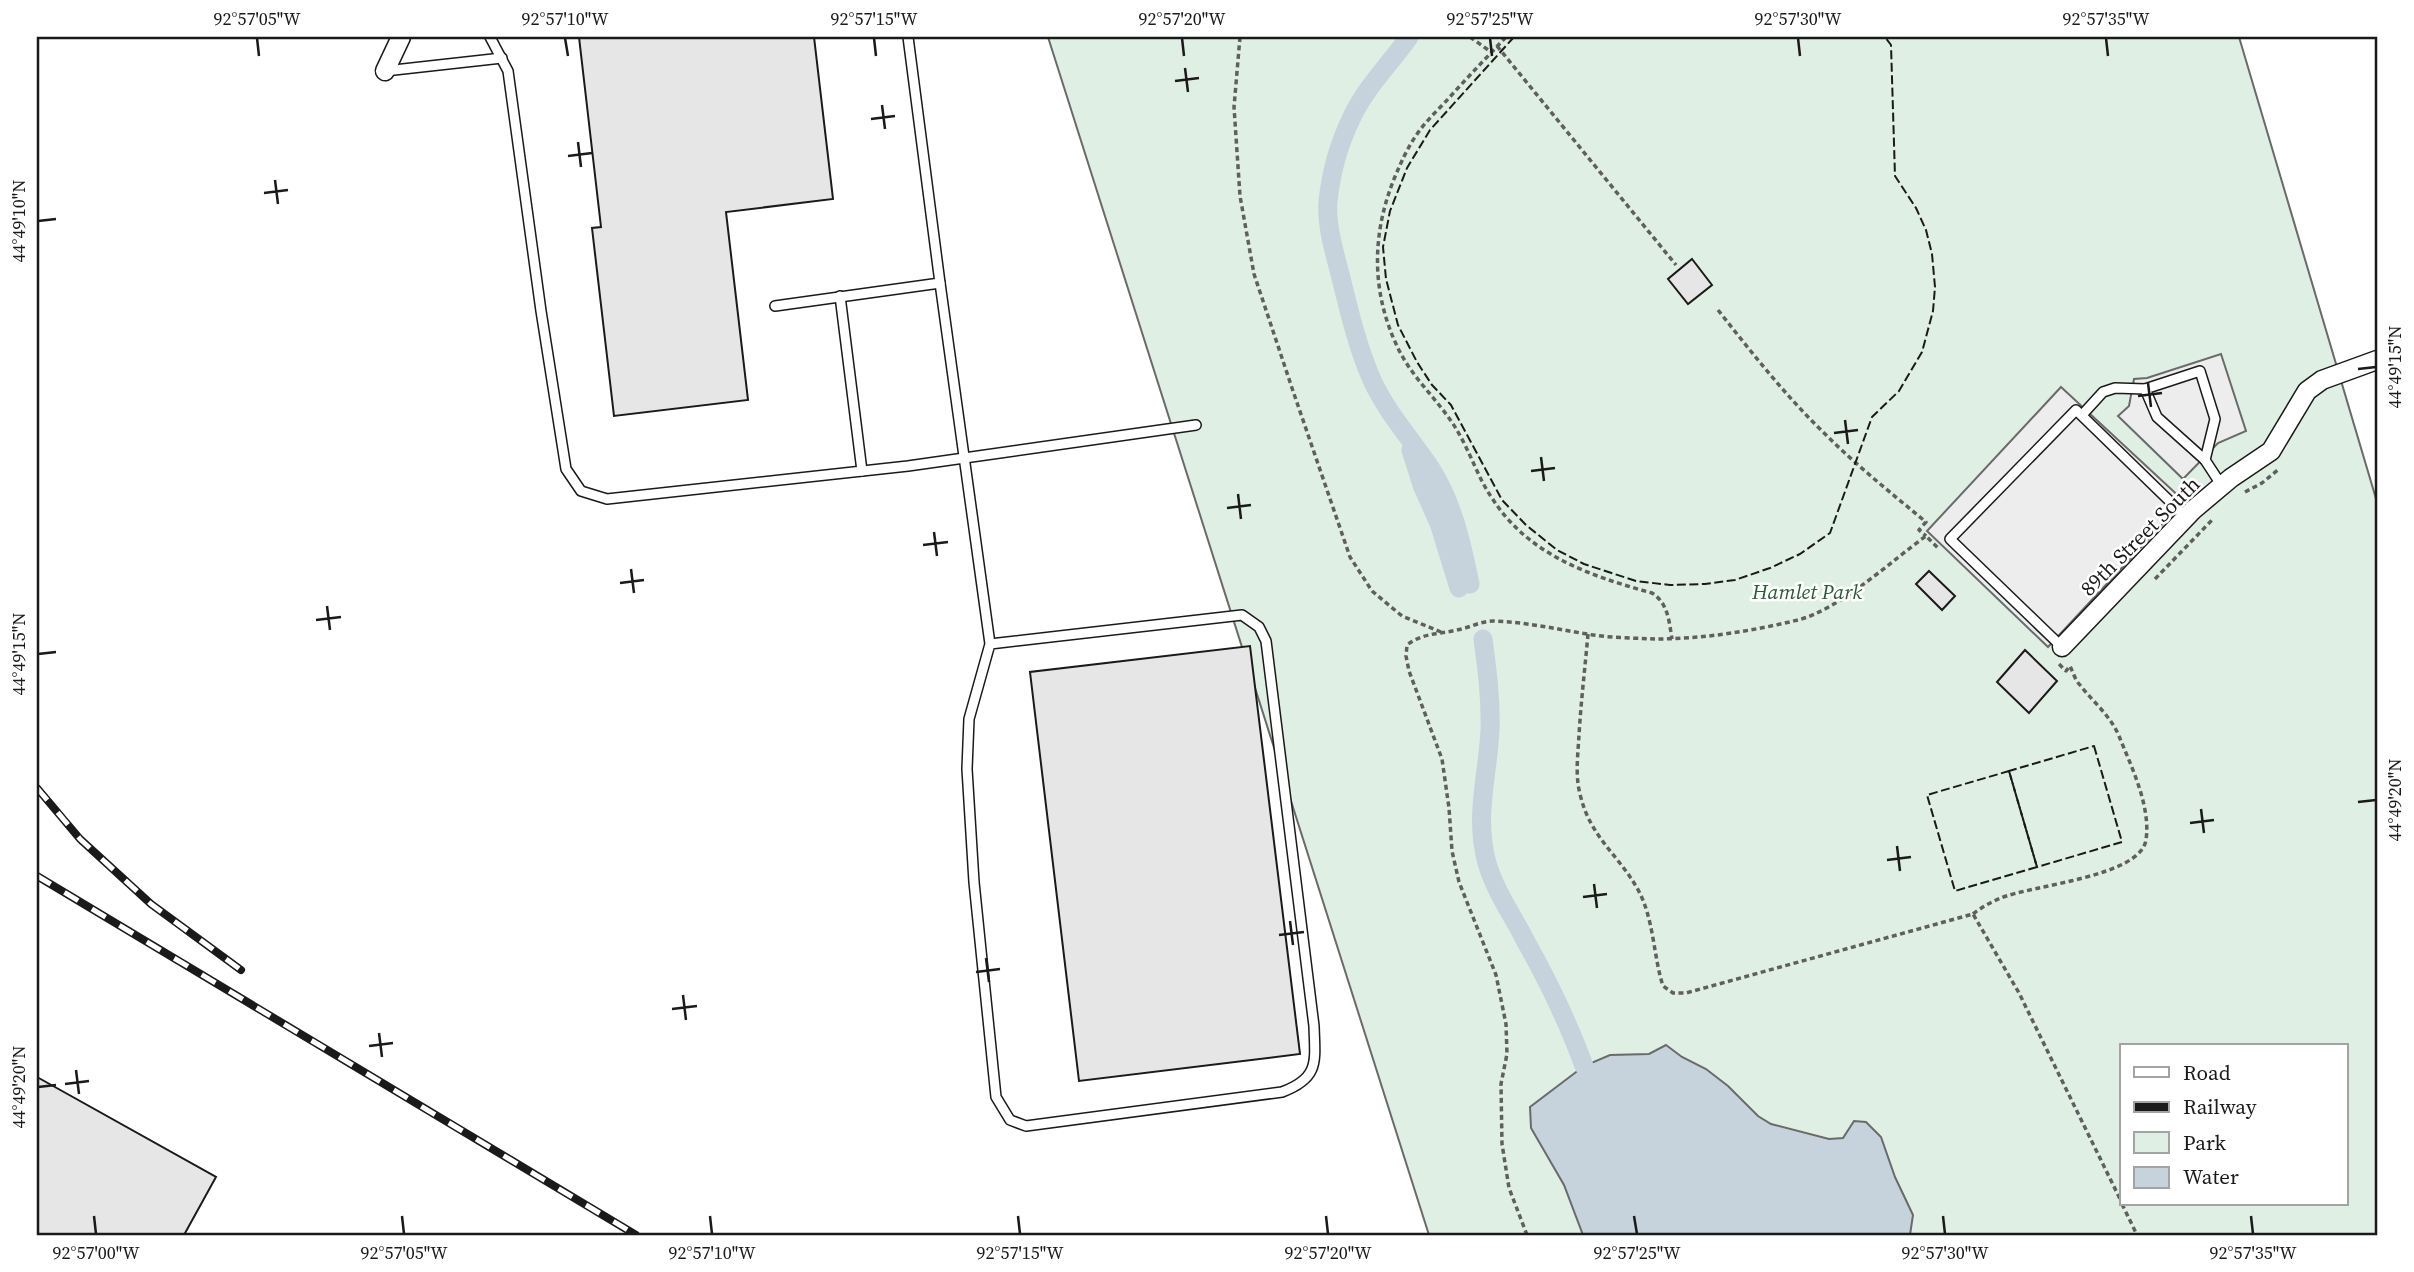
<svg xmlns="http://www.w3.org/2000/svg" width="2414" height="1272" font-family="'Source Serif 4',serif">
  <style>
    .green { fill: #e0efe3; stroke: #6a6a6a; stroke-width: 2; fill-rule: evenodd }
    .parking { fill: #ededed; stroke: #6a6a6a; stroke-width: 2 }
    .water { fill: #c6d2dc; stroke: #6a6a6a; stroke-width: 2 }
    .lines { fill: none; stroke-linecap: round; stroke-linejoin: round }
    .canal { stroke: #c6d2dc; stroke-width: 19 }
    .building { fill: #e6e6e6; stroke: #1a1a1a; stroke-width: 2 }
    .lane-casing { stroke: #1a1a1a; stroke-width: 12 }
    .street-casing { stroke: #1a1a1a; stroke-width: 21 }
    .path { stroke: #5f5f5f; stroke-width: 3.5; stroke-dasharray: 5 3.5; stroke-linecap: butt }
    .lane { stroke: #fff; stroke-width: 9 }
    .street { stroke: #fff; stroke-width: 18 }
    .rail-casing { stroke: #1a1a1a; stroke-width: 8 }
    .rail { stroke: #fff; stroke-width: 5; stroke-dasharray: 16; stroke-linecap: butt }
    .fence { stroke: #1a1a1a; stroke-width: 2; stroke-dasharray: 9 3.5; stroke-linecap: butt }
    .ticks { fill: none; stroke: #1a1a1a; stroke-width: 2.5 }
    .labels { text-anchor: middle; dominant-baseline: central; stroke-width: 5; stroke-linejoin: round; paint-order: stroke }
    .street-label { font-size: 21px; fill: #1a1a1a; stroke: #fff }
    .park-label { font-size: 21px; font-style: italic; fill: #2b5a34; stroke: #fff }
    .neatline { fill: none; stroke: #1a1a1a; stroke-width: 2.5 }
    .ticks-label { font-size: 18px; text-anchor: middle; fill: #1a1a1a }
  </style>
  <rect width="100%" height="100%" fill="#fff"/>
  <!-- green -->
  <path class="green" d="M1048,37H2239L2377,502V1235H1429ZM2122,1046H2346V1204H2122Z"/>
  <!-- parking -->
  <g class="parking">
    <path d="M2221,354L2246,431L2218,443L2183,479L2118,416L2129,406L2134,379L2147,378Z"/>
    <path d="M2061,387L2184,501L2048,647L1927,531Z"/>
  </g>
  <!-- water -->
  <path class="water" d="M1666,1045L1682,1057L1706,1069L1728,1086L1758,1116L1771,1124L1829,1139L1843,1138L1854,1121L1866,1122L1881,1137L1895,1177L1913,1215L1910,1235H1583L1564,1185L1531,1128L1530,1107L1584,1066L1610,1055L1649,1054Z"/>
  <g class="lines">
    <!-- canal -->
    <g class="canal">
      <path d="M1409,37C1390,64 1365,88 1351,119C1339,144 1331,173 1328,201C1326,224 1334,251 1340,274C1349,310 1357,346 1372,380C1387,413 1412,440 1431,469C1453,503 1462,545 1470,584"/>
      <path d="M1411,450L1422,485L1439,523L1459,588"/>
      <path d="M1483,639C1487,669 1491,699 1490,730C1488,776 1474,816 1487,863C1495,891 1512,914 1525,940C1548,981 1568,1022 1584,1066"/>
    </g>
  </g>
  <!-- building -->
  <g class="building">
    <path d="M579,37H814L833,199L726,212L748,400L614,416L592,228L601,227Z"/>
    <path d="M1692,259L1712,285L1688,304L1668,279Z"/>
    <path d="M1929,571L1955,596L1942,610L1916,584Z"/>
    <path d="M1250,646L1300,1054L1079,1081L1030,672Z"/>
    <path d="M2025,650L2057,681L2029,713L1997,682Z"/>
    <path d="M37,1077L216,1177L184,1235H37Z"/>
  </g>
  <g class="lines">
    <!-- lane casing -->
    <g class="lane-casing">
      <g id="lane">
        <path d="M490,37L508,71L541,311L566,469L581,491L607,499L908,466L1196,425"/>
        <path d="M385,71L502,58"/>
        <path d="M940,283L990,644L969,719L967,769L974,882L996,1097L1010,1120L1026,1126L1282,1092C1320,1078 1315,1061 1314,1026L1266,641L1259,627L1242,615L990,644"/>
        <path d="M840,296L862,471"/>
        <path d="M775,306L940,283L908,37"/>
        <path d="M2145,389L2157,417L2205,460"/>
        <path d="M2082,415L2103,392L2115,388L2145,389L2200,371L2215,419L2205,460L2222,486"/>
        <path d="M2062,647L1950,539L2076,410L2186,517"/>
      </g>
    </g>
    <!-- street casing -->
    <g class="street-casing">
      <g id="street">
        <path d="M385,71L401,37"/>
        <path d="M2062,647L2193,510L2231,478L2271,451L2307,391L2322,380L2377,360"/>
      </g>
    </g>
    <!-- path -->
    <g class="path">
      <path d="M1240,37L1234,107L1240,196L1254,274L1293,391L1350,557L1372,591L1402,616L1441,632"/>
      <path d="M1470,37L1491,52"/>
      <path d="M1506,37C1486,58 1467,78 1448,99C1439,109 1428,119 1420,130C1410,143 1403,158 1397,172C1372,229 1370,289 1397,346C1412,379 1441,402 1458,432C1471,454 1478,478 1492,498C1528,555 1590,576 1652,593C1668,603 1669,621 1672,639"/>
      <path d="M1497,46L1676,265"/>
      <path d="M1718,310C1752,353 1785,395 1824,433C1856,465 1891,493 1926,522L1919,530L1926,536"/>
      <path d="M2245,492L2262,483L2279,469"/>
      <path d="M2155,579L2213,519"/>
      <path d="M1588,634C1585,668 1581,701 1579,735C1578,754 1575,775 1580,794C1590,837 1617,853 1637,888C1654,917 1653,955 1663,986L1673,993H1686L1973,914L2019,993L2122,1203"/>
      <path d="M1973,914C1982,907 1991,902 2001,898C2032,885 2140,877 2146,840C2151,806 2131,766 2119,736C2110,715 2093,702 2080,685C2075,680 2073,672 2070,666L2066,671L2058,663"/>
      <path d="M2122,1204L2137,1235"/>
      <path d="M1527,1235L1509,1188L1502,1144L1501,1084L1507,1054L1506,1024L1496,975L1459,882L1452,851L1449,808L1442,759L1409,671L1406,656L1407,645C1422,633 1440,634 1457,630C1469,628 1481,621 1493,621C1526,622 1556,629 1587,634C1609,638 1634,638 1656,639C1703,639 1752,631 1798,620C1840,609 1890,562 1926,536L1939,549"/>
    </g>
    <!-- lane -->
    <use href="#lane" class="lane"/>
    <!-- street -->
    <use href="#street" class="street"/>
    <!-- rail casing -->
    <g class="rail-casing">
      <g id="rail">
        <path d="M37,788L80,839L151,904L241,970"/>
        <path d="M37,876L636,1235"/>
      </g>
    </g>
    <!-- rail -->
    <use href="#rail" class="rail"/>
    <!-- fence -->
    <g class="fence">
      <path d="M1514,37L1430,130L1407,168L1390,211L1383,247L1386,279L1398,325L1417,362L1432,385L1451,405L1502,500L1526,525L1557,550L1584,564L1636,581L1670,585L1705,584L1735,580L1770,568L1800,554L1830,533L1872,417L1899,391L1922,352L1933,311L1935,287L1932,254L1926,230L1916,208L1895,176L1891,45L1885,37"/>
      <path d="M2094,746L2122,842L2037,867L2009,771Z"/>
      <path d="M2009,771L2037,867L1955,891L1927,795Z"/>
    </g>
  </g>
  <!-- ticks -->
  <path class="ticks" d="M257,38L259,56M565,38L568,56M874,38L876,56M1182,38L1184,56M1490,38L1492,56M1798,38L1800,56M2106,38L2108,56M1185,68L1188,92M1175,81L1199,78M882,105L885,129M871,119L895,116M578,142L581,167M568,156L592,153M275,180L278,204M264,193L288,190M38,221L56,219M2358,369L2376,367M2148,383L2151,407M2138,396L2162,393M1845,420L1848,444M1834,433L1858,430M1541,457L1544,481M1531,471L1555,468M1238,494L1241,519M1227,508L1251,505M934,532L937,556M923,545L948,542M631,569L634,593M620,583L644,580M327,606L330,630M316,620L341,617M38,654L56,652M2358,802L2376,800M2201,809L2204,833M2190,823L2214,820M1897,846L1900,871M1887,860L1911,857M1594,884L1597,908M1583,897L1607,894M1290,921L1293,945M1279,935L1304,932M986,958L989,982M976,972L1000,969M683,995L686,1020M672,1009L697,1006M379,1033L382,1057M369,1046L393,1043M76,1070L79,1094M65,1084L89,1081M38,1087L56,1085M94,1216L96,1234M402,1216L404,1234M710,1216L712,1234M1018,1216L1020,1234M1326,1216L1328,1234M1634,1216L1637,1234M1943,1216L1945,1234M2251,1216L2253,1234"/>
  <g class="labels">
    <!-- street labels -->
    <g class="street-label">
      <text transform="translate(2140 536) rotate(-45)">89th Street South</text>
    </g>
    <!-- park labels -->
    <g class="park-label">
      <text x="1807" y="591">Hamlet Park</text>
    </g>
  </g>
  <!-- border -->
  <rect width="2414" height="1272" fill="none" stroke="#ffffff" stroke-width="77"/>
  <!-- legend -->
  <rect x="2120" y="1044" width="228" height="161" fill="#ffffff" stroke="#a3a3a3" stroke-width="2"/>
  <rect x="2134" y="1067" width="35" height="10" fill="#ffffff" stroke="#a3a3a3" stroke-width="2"/>
  <text x="2183" y="1080" font-size="21" fill="#1a1a1a">Road</text>
  <rect x="2134" y="1102" width="35" height="10" fill="#1a1a1a" stroke="#a3a3a3" stroke-width="2"/>
  <text x="2183" y="1114" font-size="21" fill="#1a1a1a">Railway</text>
  <rect x="2134" y="1132" width="35" height="21" fill="#e0efe3" stroke="#a3a3a3" stroke-width="2"/>
  <text x="2183" y="1150" font-size="21" fill="#1a1a1a">Park</text>
  <rect x="2134" y="1167" width="35" height="21" fill="#c6d2dc" stroke="#a3a3a3" stroke-width="2"/>
  <text x="2183" y="1184" font-size="21" fill="#1a1a1a">Water</text>
  <rect x="38" y="38" width="2338" height="1196" class="neatline"/>
  <g class="ticks-label">
    <text x="257" y="25">92°57'05"W</text>
    <text x="565" y="25">92°57'10"W</text>
    <text x="874" y="25">92°57'15"W</text>
    <text x="1182" y="25">92°57'20"W</text>
    <text x="1490" y="25">92°57'25"W</text>
    <text x="1798" y="25">92°57'30"W</text>
    <text x="2106" y="25">92°57'35"W</text>
    <text transform="translate(19 221) rotate(-90)" y="6">44°49'10"N</text>
    <text transform="translate(2395 367) rotate(-90)" y="6">44°49'15"N</text>
    <text transform="translate(19 654) rotate(-90)" y="6">44°49'15"N</text>
    <text transform="translate(2395 800) rotate(-90)" y="6">44°49'20"N</text>
    <text transform="translate(19 1087) rotate(-90)" y="6">44°49'20"N</text>
    <text x="96" y="1259">92°57'00"W</text>
    <text x="404" y="1259">92°57'05"W</text>
    <text x="712" y="1259">92°57'10"W</text>
    <text x="1020" y="1259">92°57'15"W</text>
    <text x="1328" y="1259">92°57'20"W</text>
    <text x="1637" y="1259">92°57'25"W</text>
    <text x="1945" y="1259">92°57'30"W</text>
    <text x="2253" y="1259">92°57'35"W</text>
  </g>
</svg>
